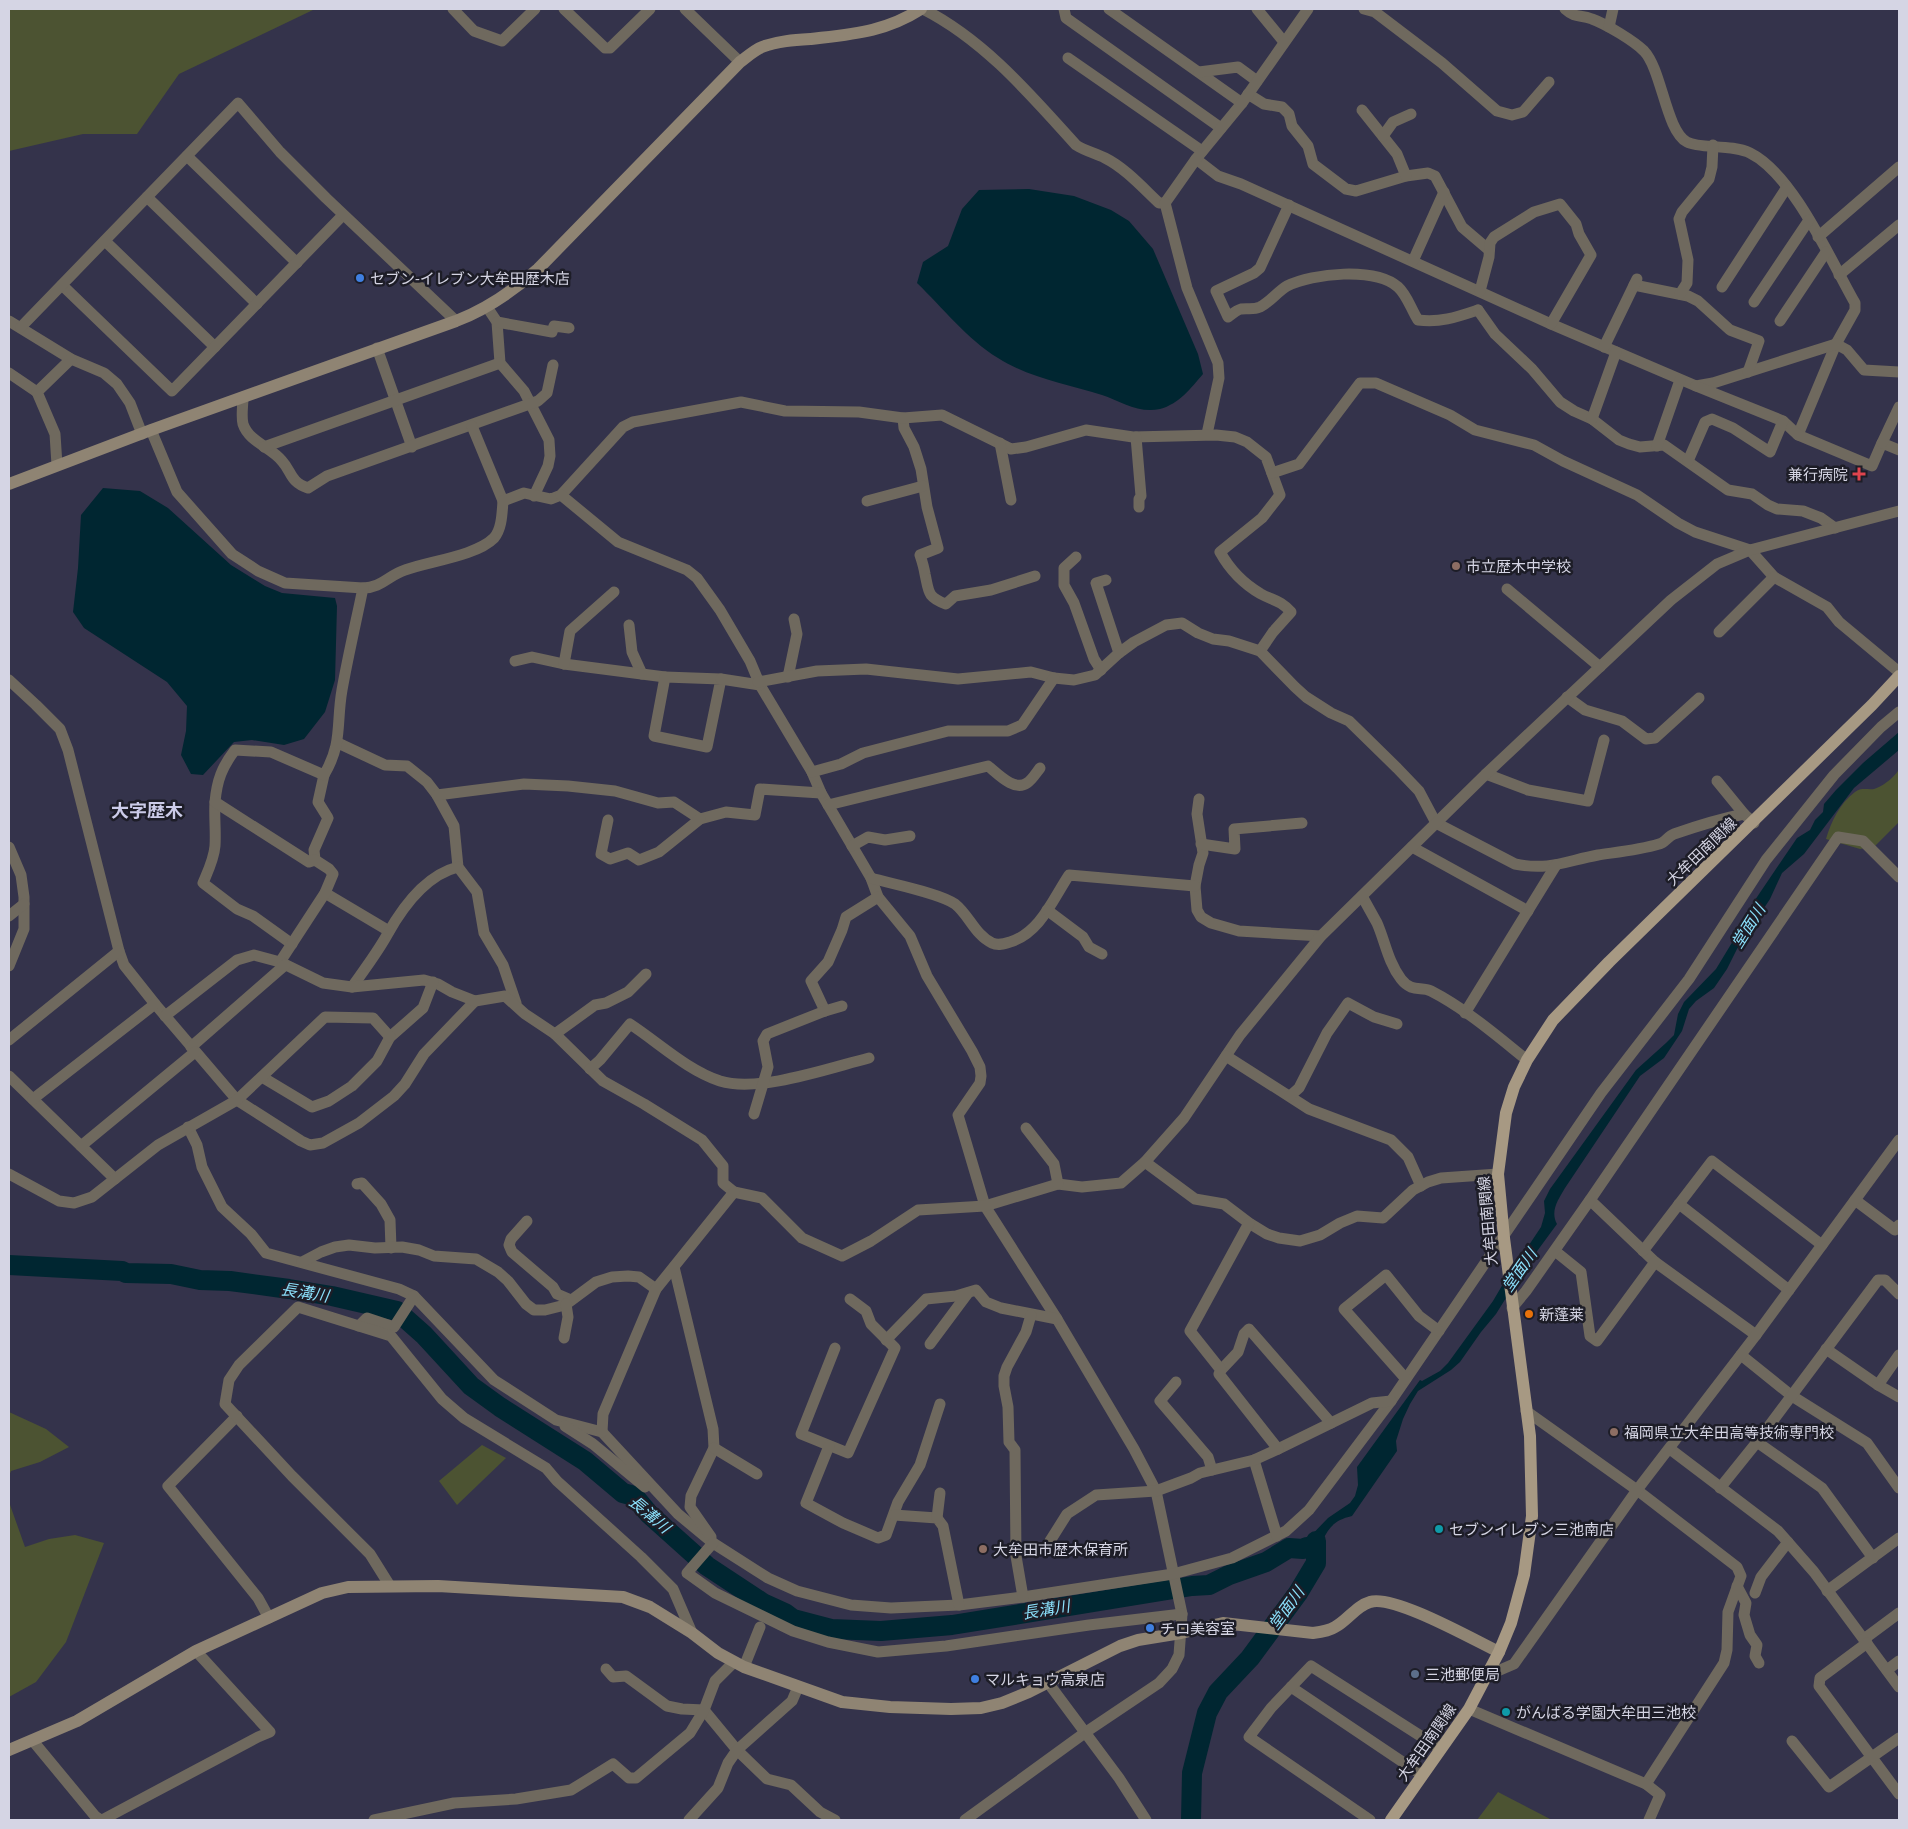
<svg xmlns="http://www.w3.org/2000/svg" width="1908" height="1829" font-family="'Open Sans','Noto Sans JP',sans-serif">
  <style>
    .green { fill: #4c5332 }
    .water { fill: #002631 }
    .lines { fill: none; stroke-linecap: round; stroke-linejoin: round }
    .river { stroke: #002631; stroke-width: 20 }
    .street { stroke: #6f695e; stroke-width: 11 }
    .secondary { stroke: #8f8473; stroke-width: 12 }
    .primary { stroke: #a79983; stroke-width: 12 }
    .shop-dot { fill: #3f7fe0; stroke: #1d1d27; stroke-width: 2 }
    .health-dot { fill: #e0444e; stroke: #1d1d27; stroke-width: 2 }
    .education-dot { fill: #8d6e63; stroke: #1d1d27; stroke-width: 2 }
    .food-dot { fill: #e8710a; stroke: #1d1d27; stroke-width: 2 }
    .culture-dot { fill: #0f9aa8; stroke: #1d1d27; stroke-width: 2 }
    .service-dot { fill: #5c6f8a; stroke: #1d1d27; stroke-width: 2 }
    .labels { text-anchor: middle; dominant-baseline: central; stroke-width: 5; stroke-linejoin: round; paint-order: stroke }
    .poi-label { font-size: 15px; fill: #d5d5e4; stroke: #1d1d27; text-anchor: start }
    .street-label { font-size: 15px; fill: #d5d5e4; stroke: #1d1d27 }
    .water-label { font-size: 16px; font-style: italic; fill: #8adffa; stroke: #1d1d27 }
    .quarter-label { font-size: 18px; font-weight: bold; fill: #cbcbe8; stroke: #1d1d27 }
  </style>
  <rect width="100%" height="100%" fill="#34334b"/>
  <!-- green -->
  <g class="green">
    <path d="M9,9H315L179,74L137,134H83L9,151Z"/>
    <path d="M1899,769V822L1875,846L1860,849L1826,839C1831,822 1840,803 1855,792C1861,787 1868,790 1874,789C1882,787 1896,776 1899,769Z"/>
    <path d="M9,1412L46,1429L69,1447L40,1462L11,1471L9,1476Z"/>
    <path d="M482,1445L506,1458L457,1505L439,1481Z"/>
    <path d="M9,1502L25,1547L49,1539L75,1535L104,1543L66,1642L36,1682L9,1697Z"/>
    <path d="M1498,1792L1552,1820H1477Z"/>
  </g>
  <!-- water -->
  <g class="water">
    <path d="M1029,189L1074,196L1111,210L1129,221L1153,249L1198,354L1203,374C1191,388 1179,404 1160,409C1139,414 1120,401 1102,395C1067,384 1029,378 998,358C968,340 942,307 917,283L923,262L948,246L962,209L979,190Z"/>
    <path d="M103,488L140,491L168,508L231,565L265,586L282,593L335,598L337,606L335,680L325,712L304,739L284,745L252,740L234,742L203,775L191,774L181,755L186,731L187,706L167,682L84,628L73,612L78,568L81,515Z"/>
    <path d="M1899,732V750L1854,788L1804,854L1782,873L1770,899L1737,949L1727,969L1714,988L1696,1001L1689,1009L1682,1031L1664,1058L1640,1076L1565,1188C1558,1200 1550,1211 1557,1224L1524,1269L1496,1314L1481,1332L1460,1362L1451,1370L1418,1391L1410,1404L1403,1419L1396,1441L1397,1451L1352,1516C1335,1520 1330,1526 1322,1541C1320,1545 1320,1548 1316,1551C1307,1556 1294,1552 1284,1555L1279,1546L1292,1539L1297,1544L1302,1545L1328,1518L1350,1503L1355,1496L1358,1485L1357,1467L1420,1380L1422,1381L1440,1371L1448,1363L1493,1301L1520,1255L1527,1248L1541,1227L1545,1213L1544,1201L1550,1189L1636,1070L1666,1043L1674,1035L1678,1014L1684,1002L1716,969L1736,936L1749,921L1755,900L1797,838L1810,830L1815,820L1823,812L1824,804L1836,790L1863,763Z"/>
  </g>
  <g class="lines">
    <!-- river -->
    <g class="river">
      <path d="M9,1265L122,1271L126,1273L171,1274L200,1280L230,1281L289,1289L332,1296L397,1311L424,1335L471,1386L500,1407L585,1461L623,1493L634,1496L649,1514L707,1566L763,1603L785,1613L793,1619L831,1629L881,1631L952,1625L1192,1586L1209,1585L1229,1575L1266,1562L1289,1548L1303,1549L1307,1547"/>
      <path d="M1191,1820L1192,1773L1207,1713L1218,1692L1250,1658L1298,1593L1316,1563V1541"/>
    </g>
    <!-- street -->
    <g class="street">
      <path d="M453,9L474,31L502,41L535,9"/>
      <path d="M564,9L605,48H610L650,9"/>
      <path d="M685,9L740,62"/>
      <path d="M923,9C984,40 1030,94 1076,145C1085,151 1095,153 1105,158C1125,168 1142,187 1159,203H1165"/>
      <path d="M1064,9L1066,18L1221,128"/>
      <path d="M1109,9L1242,103"/>
      <path d="M1257,9L1284,42"/>
      <path d="M1364,9L1375,12L1442,63L1497,111L1512,115L1523,112L1549,82"/>
      <path d="M1565,9C1576,19 1580,14 1592,19C1606,24 1634,41 1644,51C1662,70 1666,131 1687,142C1700,149 1731,144 1750,153C1793,174 1831,261 1855,303V310L1836,344L1798,435"/>
      <path d="M1609,27L1613,9"/>
      <path d="M1068,58L1202,151"/>
      <path d="M1199,72L1238,67L1257,81"/>
      <path d="M1248,94L1264,104L1282,107L1289,114L1292,126L1308,146L1313,164L1346,189L1356,191L1406,176L1428,173L1435,176L1462,227L1489,250"/>
      <path d="M1362,110L1397,154L1406,176"/>
      <path d="M1383,136L1393,122L1411,114"/>
      <path d="M187,156L297,263"/>
      <path d="M1196,159L1218,176L1241,184L1551,324L1696,386L1713,383L1836,344L1847,350L1864,370L1899,372"/>
      <path d="M147,197L257,304"/>
      <path d="M1165,203L1196,159L1242,103L1308,9"/>
      <path d="M1165,203L1187,288L1218,363L1219,378L1207,434"/>
      <path d="M1289,205L1260,268L1254,273L1216,291L1228,317C1232,314 1237,310 1241,309C1248,308 1253,310 1260,307C1270,302 1277,292 1287,286C1313,273 1375,267 1398,287C1407,295 1411,309 1418,320C1440,323 1457,317 1478,310"/>
      <path d="M1818,237L1899,167"/>
      <path d="M105,241L215,347"/>
      <path d="M1413,261L1444,192"/>
      <path d="M1839,275L1899,225"/>
      <path d="M62,285L172,391L343,215"/>
      <path d="M1634,285L1688,296L1698,301L1730,330L1759,341L1748,372"/>
      <path d="M1722,287L1787,187"/>
      <path d="M1480,291L1489,257L1490,243L1494,237L1534,212L1560,204L1576,224L1579,234L1591,255L1551,324"/>
      <path d="M1680,294L1687,283L1688,260L1679,219L1682,212L1709,179L1712,167L1713,145"/>
      <path d="M1754,302L1809,220"/>
      <path d="M487,307L497,322L500,363L524,391L549,440L550,456L548,466L534,496"/>
      <path d="M1478,310L1495,334L1532,369L1560,402L1574,411L1592,419L1619,440L1629,444L1640,447L1664,445L1728,490L1752,494L1768,505L1777,509L1803,511L1821,518L1835,528"/>
      <path d="M9,321L71,359L104,373L117,384L130,403L142,434"/>
      <path d="M1780,321L1826,252"/>
      <path d="M497,322L552,332L554,326L569,328"/>
      <path d="M21,327L238,103L280,152L326,198L456,321"/>
      <path d="M1604,347L1637,279"/>
      <path d="M377,348L412,447"/>
      <path d="M9,373L37,392"/>
      <path d="M1696,386L1783,421L1798,435L1872,466L1882,443L1899,450"/>
      <path d="M243,397C243,405 241,416 243,424C249,442 271,447 282,461C292,472 290,482 308,488L327,476L538,401L547,393L553,365"/>
      <path d="M903,418L904,428L914,447L921,469L927,507L938,548L920,555C922,561 924,568 925,574C929,592 927,597 946,604L955,596L991,590L1035,576"/>
      <path d="M1592,419L1616,352"/>
      <path d="M472,426L503,501"/>
      <path d="M151,430L177,492L232,554L258,571L285,583L363,588C381,588 389,575 405,570C430,561 476,556 494,538C502,529 502,513 503,501L524,493L551,499L561,495L623,427L633,422L741,402L785,411L859,412L903,418L942,415L1011,449L1026,447L1086,430L1133,437L1216,435L1235,437L1247,442L1266,457L1280,495L1262,518L1220,552C1230,570 1242,583 1261,594C1274,601 1280,600 1291,612L1273,632L1260,651"/>
      <path d="M1136,437L1141,496L1139,499V507"/>
      <path d="M1000,443L1011,500"/>
      <path d="M1882,443L1899,407"/>
      <path d="M1657,446L1680,380"/>
      <path d="M264,447L500,363"/>
      <path d="M1688,461L1705,422L1712,419L1733,428L1770,452L1783,421"/>
      <path d="M57,465L55,434L37,392L71,359"/>
      <path d="M1272,473L1299,464L1360,383H1376L1450,415L1475,430L1534,445L1563,461L1637,495L1678,523L1695,532L1750,550L1774,577L1827,607L1839,622L1899,672"/>
      <path d="M561,495L618,542L687,570L697,578L720,610L750,661L760,685L812,772L821,793L871,878L878,897L910,936L927,976L972,1051L980,1067L981,1076L980,1083L958,1115L985,1206L1057,1319L1134,1449L1156,1491L1182,1614L1179,1655L1172,1669L1159,1683L1086,1732L965,1820"/>
      <path d="M867,501L923,486"/>
      <path d="M1076,557L1064,568V585L1074,603L1094,659L1101,670"/>
      <path d="M1106,580L1096,583L1119,653"/>
      <path d="M1507,589L1600,667"/>
      <path d="M629,625L632,652L642,674"/>
      <path d="M1719,632L1774,577"/>
      <path d="M515,661L532,657L564,664L665,677"/>
      <path d="M564,664L570,631L614,592"/>
      <path d="M665,677L721,679L707,747L654,736Z"/>
      <path d="M788,677L797,634L794,619"/>
      <path d="M721,679L760,685"/>
      <path d="M9,680L36,705L60,729L68,750L119,951L124,965L155,1004L237,1100L301,1141L310,1145L323,1143L359,1123L394,1096L405,1084L424,1054L475,1001"/>
      <path d="M758,682L817,671L866,669L958,679L1031,672L1054,678L1074,680L1095,675L1119,653L1134,642L1166,625L1182,623L1198,633L1213,639L1229,641L1260,651L1295,687L1306,697L1331,713L1349,721L1397,768L1419,791L1436,823L1515,864C1549,871 1566,861 1598,855C1618,852 1639,850 1659,844C1665,843 1668,836 1674,834C1697,826 1720,819 1744,814L1754,823"/>
      <path d="M1567,697L1585,710L1622,721L1646,739L1655,738L1699,698"/>
      <path d="M338,743L385,765L407,766L427,782L437,795L454,826L458,867L477,892L484,933L503,965L516,1003"/>
      <path d="M812,772L841,764L863,753L948,731H1008L1022,725L1054,678"/>
      <path d="M1486,774L1528,790L1588,801L1604,740"/>
      <path d="M1717,781L1744,814"/>
      <path d="M437,795L524,784L568,786L615,791L658,803L674,802L700,819L726,812L755,815L760,789L821,793"/>
      <path d="M1199,799L1197,814L1203,853L1199,865L1195,886L1197,910L1201,917L1211,923L1239,931L1321,936"/>
      <path d="M215,802C214,817 216,831 215,846C214,859 208,871 203,883L237,909L253,916L292,944"/>
      <path d="M828,805L988,766C997,773 1014,792 1027,783C1032,780 1036,773 1040,768"/>
      <path d="M608,820L601,854L610,859L628,853L639,860L659,852L700,819"/>
      <path d="M1201,844L1235,849L1234,829L1302,823"/>
      <path d="M852,846L868,837L885,840L910,836"/>
      <path d="M9,847L21,875L24,897V929L9,966"/>
      <path d="M1412,847L1528,911"/>
      <path d="M315,860L314,850L328,818L318,802L324,775"/>
      <path d="M871,878C892,884 939,893 955,904C969,915 975,935 992,943C998,946 1004,944 1010,942C1040,933 1053,899 1069,875L1195,886"/>
      <path d="M325,893L389,931"/>
      <path d="M1362,896C1367,905 1372,914 1377,923C1385,941 1388,962 1401,979C1412,993 1421,986 1431,991C1466,1009 1497,1036 1527,1060"/>
      <path d="M1047,910L1083,937L1089,947L1102,954"/>
      <path d="M9,916L24,904"/>
      <path d="M280,962L325,893L333,874L329,869L315,860L309,862L215,802C217,780 222,767 235,750L271,752L324,775C343,743 336,724 342,690C348,656 356,622 363,588"/>
      <path d="M352,987C364,970 377,953 387,935C402,908 426,875 458,867"/>
      <path d="M825,1011L811,981L828,962L842,930L846,917L878,897"/>
      <path d="M1465,1013L1556,865"/>
      <path d="M165,1016L237,960L254,955L280,962L323,983L352,987L424,980L438,984L452,992L475,1001L505,996L525,1014L555,1034L603,1081L644,1104L702,1140L723,1166V1183L734,1192L762,1198L802,1238L842,1256L871,1241L918,1210L985,1206L1058,1184L1082,1187L1121,1183L1145,1162L1184,1118L1240,1035L1321,936L1486,774L1671,600L1717,564L1750,550L1899,511"/>
      <path d="M555,1034L595,1005L606,1003L628,992L646,974"/>
      <path d="M9,1040L119,951"/>
      <path d="M191,1047L285,965"/>
      <path d="M1226,1056L1309,1109L1391,1140L1408,1157L1421,1186"/>
      <path d="M590,1069L600,1060L630,1024C659,1043 687,1070 720,1081C759,1093 829,1068 869,1058"/>
      <path d="M9,1076L115,1179"/>
      <path d="M262,1077L312,1107L329,1101L352,1086L377,1061L390,1037L423,1008L433,982"/>
      <path d="M1290,1096L1299,1088L1327,1033L1348,1003L1374,1017L1397,1024"/>
      <path d="M33,1099L155,1004"/>
      <path d="M754,1114L768,1067L763,1041L767,1034L825,1011L842,1006"/>
      <path d="M188,1127L197,1145L202,1167L222,1207L251,1234L266,1253L399,1289L414,1296L494,1380L556,1420L602,1432L678,1514L713,1543L768,1578L797,1591L851,1605L891,1608L959,1605L1023,1597L1173,1574L1232,1558L1286,1531L1309,1510L1391,1401L1601,1093L1689,979L1766,860L1834,775L1881,727L1899,712"/>
      <path d="M1026,1128L1054,1164L1058,1184"/>
      <path d="M81,1146L195,1052"/>
      <path d="M1145,1162L1195,1199L1224,1204L1249,1223L1267,1234L1279,1238L1300,1241L1320,1235L1340,1223L1357,1216L1383,1218L1413,1190L1428,1182L1441,1178L1498,1174"/>
      <path d="M9,1174L59,1201L74,1203L92,1197L158,1145L237,1100L325,1017L373,1018L390,1037"/>
      <path d="M357,1184L362,1183L381,1204L390,1220L391,1248"/>
      <path d="M1590,1200L1655,1262L1756,1335"/>
      <path d="M1855,1200L1895,1230L1899,1225"/>
      <path d="M1679,1204L1789,1290"/>
      <path d="M527,1221L511,1239L509,1245L512,1252L553,1287L557,1294L571,1300"/>
      <path d="M1555,1251L1581,1272L1590,1336L1597,1341L1655,1262"/>
      <path d="M1643,1251L1712,1161L1822,1245"/>
      <path d="M302,1262L321,1252L335,1247L349,1245L375,1248L402,1247L419,1250L434,1256L476,1259L498,1272L508,1281L526,1304L534,1310H545L565,1305L596,1282L612,1277L628,1276L639,1277L656,1289"/>
      <path d="M674,1267L713,1429L714,1448L691,1496L690,1507L711,1537"/>
      <path d="M1512,1308L1526,1291L1590,1200L1838,837L1863,841L1899,877"/>
      <path d="M359,1326L367,1318L394,1327L414,1296"/>
      <path d="M564,1338L568,1317L566,1304"/>
      <path d="M886,1340L926,1299L956,1296L976,1290L986,1302L1001,1308L1057,1319"/>
      <path d="M930,1344L968,1293"/>
      <path d="M835,1348L801,1434L848,1453L895,1348L871,1324L866,1311L850,1299"/>
      <path d="M1826,1349L1878,1385"/>
      <path d="M1741,1355L1792,1396L1867,1443L1899,1488"/>
      <path d="M1899,1355L1878,1385L1899,1397"/>
      <path d="M1221,1370L1238,1352L1244,1334L1249,1329L1331,1423"/>
      <path d="M1406,1379L1344,1309L1386,1275L1419,1316L1439,1331"/>
      <path d="M1176,1382L1160,1401L1208,1457L1212,1470"/>
      <path d="M1526,1411L1637,1490L1737,1567L1741,1576L1728,1612L1727,1650L1724,1663L1646,1784"/>
      <path d="M237,1416L168,1486L258,1598L269,1618"/>
      <path d="M565,1426L593,1444L645,1487"/>
      <path d="M602,1432L603,1414L656,1289L734,1192"/>
      <path d="M1757,1442L1822,1488L1873,1558"/>
      <path d="M829,1446L806,1503L843,1523L878,1538L886,1535L898,1502L920,1465L940,1404"/>
      <path d="M714,1448L757,1474"/>
      <path d="M1278,1449L1372,1403L1391,1401"/>
      <path d="M1670,1449L1778,1531L1814,1572L1899,1687"/>
      <path d="M1254,1460L1277,1536"/>
      <path d="M1720,1488L1757,1442L1878,1280H1885L1899,1294"/>
      <path d="M894,1515L937,1518L943,1526L959,1605"/>
      <path d="M937,1518L940,1493"/>
      <path d="M1050,1541L1067,1514L1096,1495L1156,1491L1191,1478L1200,1473L1254,1460L1278,1449L1219,1374L1221,1370L1190,1331L1249,1223"/>
      <path d="M713,1543L687,1573L715,1593L793,1631L828,1642L878,1652L946,1646L1089,1625L1182,1614"/>
      <path d="M390,1586L370,1554L292,1476L225,1404L229,1380L239,1365L298,1307L391,1336L442,1399L464,1418L546,1468L557,1481L641,1557L673,1589L692,1633"/>
      <path d="M1737,1586L1746,1603L1744,1615L1750,1635L1757,1645L1755,1656L1759,1663"/>
      <path d="M1827,1591L1899,1538"/>
      <path d="M1755,1593L1761,1577L1788,1542"/>
      <path d="M1023,1597L1016,1556L1015,1450L1009,1442L1008,1407L1004,1386V1376L1007,1367L1026,1332L1031,1315"/>
      <path d="M1864,1639L1899,1613"/>
      <path d="M1867,1643L1820,1678L1819,1686L1899,1794"/>
      <path d="M744,1667L760,1627"/>
      <path d="M606,1669L613,1677L626,1676L667,1706L682,1709L704,1710L737,1750L767,1779L791,1785L820,1812L835,1820"/>
      <path d="M1887,1670L1899,1661"/>
      <path d="M1486,1676L1514,1664L1637,1490L1756,1335L1899,1140"/>
      <path d="M1049,1682L1052,1688L1119,1778L1146,1820"/>
      <path d="M1291,1687L1422,1775"/>
      <path d="M1469,1709L1646,1784L1660,1795L1649,1820"/>
      <path d="M33,1741L95,1816L101,1820"/>
      <path d="M1792,1741L1829,1787L1899,1738"/>
      <path d="M102,1820L258,1737L270,1732L196,1651"/>
      <path d="M374,1820L454,1803L516,1799L571,1790L613,1764L629,1778H636L690,1733L704,1710L715,1681L734,1662"/>
      <path d="M689,1820L718,1788L728,1763L737,1750L792,1701L798,1687"/>
      <path d="M1370,1820L1249,1737L1271,1708L1311,1666L1441,1749"/>
    </g>
    <!-- secondary -->
    <g class="secondary">
      <path d="M9,484L151,430L456,321C487,309 513,291 538,269L740,62C747,57 754,50 762,47C778,41 795,40 811,39C853,34 885,32 921,9"/>
      <path d="M9,1750L77,1721L196,1651L322,1593L348,1587L438,1586L623,1597L650,1607L692,1633L718,1653L744,1667L842,1702L890,1707L951,1709L981,1708L1002,1703L1029,1692L1120,1646L1138,1640L1181,1633L1223,1623L1313,1633C1321,1632 1329,1631 1335,1627C1348,1620 1356,1606 1370,1602C1393,1594 1474,1640 1499,1652"/>
    </g>
    <!-- primary -->
    <path class="primary" d="M1391,1820L1469,1709L1499,1652L1511,1623L1524,1575L1532,1516L1530,1436L1504,1238L1498,1174L1506,1113L1514,1087L1527,1060L1553,1020L1609,962L1872,705L1899,676"/>
  </g>
  <!-- markers -->
  <g class="shop-dot">
    <circle cx="360" cy="278" r="5"/>
    <circle cx="1150" cy="1628" r="5"/>
    <circle cx="975" cy="1679" r="5"/>
  </g>
  <path class="health-dot" d="M1856.5 466.5h5v5h5v5h-5v5h-5v-5h-5v-5h5z"/>
  <g class="education-dot">
    <circle cx="1456" cy="566" r="5"/>
    <circle cx="1614" cy="1432" r="5"/>
    <circle cx="983" cy="1549" r="5"/>
  </g>
  <circle class="food-dot" cx="1529" cy="1314" r="5"/>
  <g class="culture-dot">
    <circle cx="1439" cy="1529" r="5"/>
    <circle cx="1506" cy="1712" r="5"/>
  </g>
  <circle class="service-dot" cx="1415" cy="1674" r="5"/>
  <g class="labels">
    <!-- poi labels -->
    <g class="poi-label">
      <text x="370" y="278">セブン-イレブン大牟田歴木店</text>
      <text x="1848" y="474" text-anchor="end">兼行病院</text>
      <text x="1466" y="566">市立歴木中学校</text>
      <text x="1539" y="1314">新蓬莱</text>
      <text x="1624" y="1432">福岡県立大牟田高等技術専門校</text>
      <text x="1449" y="1529">セブンイレブン三池南店</text>
      <text x="993" y="1549">大牟田市歴木保育所</text>
      <text x="1160" y="1628">チロ美容室</text>
      <text x="1425" y="1674">三池郵便局</text>
      <text x="985" y="1679">マルキョウ高泉店</text>
      <text x="1516" y="1712">がんばる学園大牟田三池校</text>
    </g>
    <!-- street labels -->
    <g class="street-label">
      <text transform="translate(1701 851) rotate(-44)">大牟田南関線</text>
      <text transform="translate(1487 1221) rotate(-95)">大牟田南関線</text>
      <text transform="translate(1426 1742) rotate(-55)">大牟田南関線</text>
    </g>
    <!-- water labels -->
    <g class="water-label">
      <text transform="translate(1748 926) rotate(-58)">堂面川</text>
      <text transform="translate(1519 1270) rotate(-55)">堂面川</text>
      <text transform="translate(305 1292) rotate(9)">長溝川</text>
      <text transform="translate(650 1514) rotate(40)">長溝川</text>
      <text transform="translate(1286 1608) rotate(-54)">堂面川</text>
      <text transform="translate(1046 1609) rotate(-9)">長溝川</text>
    </g>
    <!-- quarter labels -->
    <g class="quarter-label">
      <text x="147" y="810">大字歴木</text>
    </g>
  </g>
  <!-- border -->
  <rect width="1908" height="1829" fill="none" stroke="#d5d5e4" stroke-width="20"/>
</svg>
